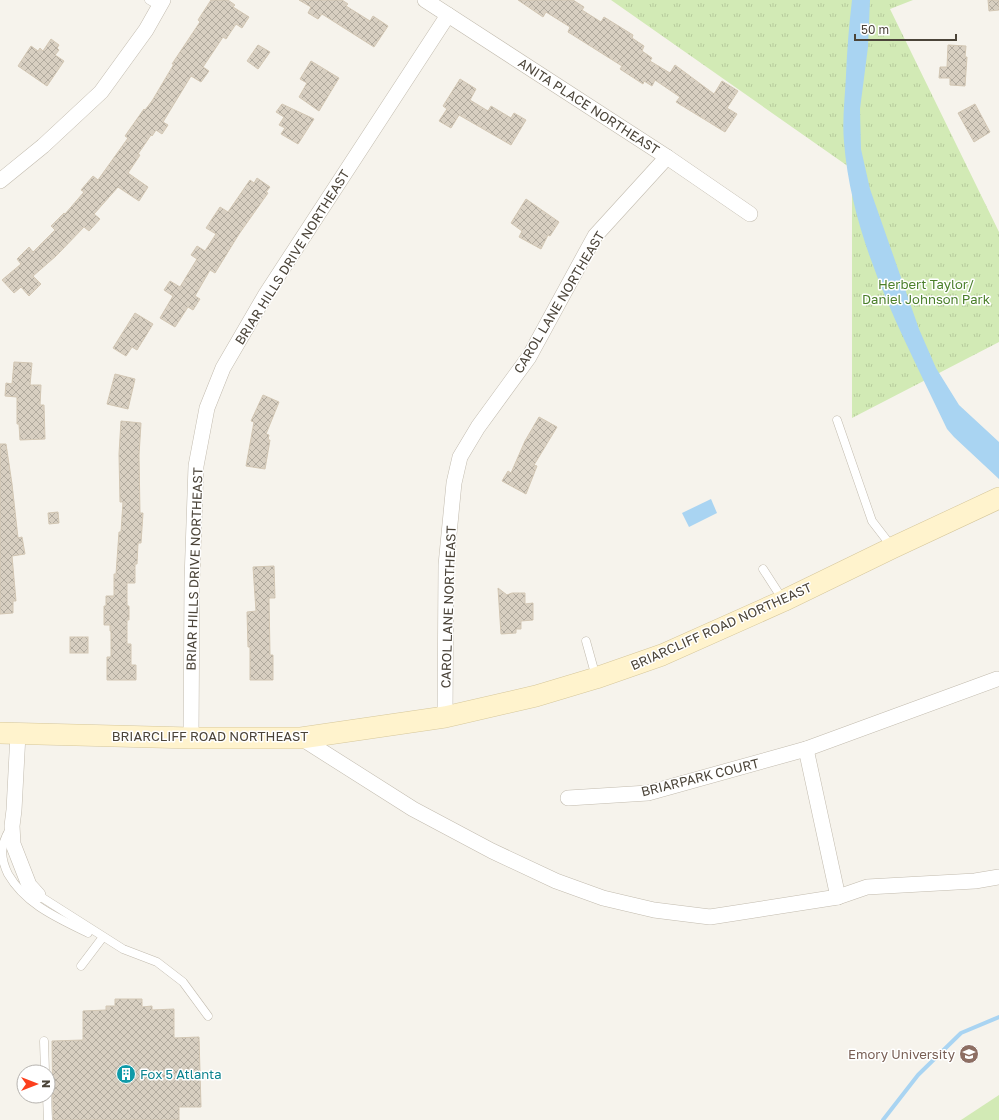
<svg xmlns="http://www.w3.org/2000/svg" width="999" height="1120" font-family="'Golos Text',sans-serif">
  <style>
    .grass { fill: url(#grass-tufts) }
    .garden { fill: #d2eab5 }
    .water { fill: #a9d4f2 }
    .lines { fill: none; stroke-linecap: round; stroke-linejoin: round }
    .stream { stroke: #a9d4f2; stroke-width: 4 }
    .building { fill: url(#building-cross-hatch); stroke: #d3c7b4 }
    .lane-casing { stroke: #c2bbae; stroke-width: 9 }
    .street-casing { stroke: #c2bbae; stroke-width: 16 }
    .secondary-casing { stroke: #d6c79b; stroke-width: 22 }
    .lane { stroke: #fff; stroke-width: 8 }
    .street { stroke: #fff; stroke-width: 15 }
    .secondary { stroke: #fff3cd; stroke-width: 21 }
    .labels { text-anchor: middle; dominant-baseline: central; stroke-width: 3; stroke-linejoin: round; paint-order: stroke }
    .street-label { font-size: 13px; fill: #4b4439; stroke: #fff }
    .park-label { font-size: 13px; fill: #4a7f2a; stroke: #fff }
    .education-label { font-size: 13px; fill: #785e54; stroke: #fff; text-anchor: end }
    .culture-label { font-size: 13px; fill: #0d838f; stroke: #fff; text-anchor: start }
  </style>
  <defs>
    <pattern id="grass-tufts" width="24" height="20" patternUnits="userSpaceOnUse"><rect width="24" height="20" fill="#d2eab5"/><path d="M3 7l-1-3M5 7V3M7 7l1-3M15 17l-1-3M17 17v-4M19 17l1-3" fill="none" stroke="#b6ca9c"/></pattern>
    <pattern id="building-cross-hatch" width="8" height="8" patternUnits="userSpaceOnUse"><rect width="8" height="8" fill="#d8cfc1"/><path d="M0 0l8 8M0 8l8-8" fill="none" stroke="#b1aa9e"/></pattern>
  </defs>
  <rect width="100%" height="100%" fill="#f6f3ec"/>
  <!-- grass -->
  <path class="grass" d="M611,0H913L890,9L999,232V342L852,418V169Z"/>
  <!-- garden -->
  <path class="garden" d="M999,1095V1120H961Z"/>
  <!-- water -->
  <g class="water">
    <path d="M852,0H870L868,47L860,109L861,149L870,189L919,329L936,368L959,405L999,442V479L954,437L947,429C904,338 852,244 844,142C842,120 845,98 846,75C847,50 849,25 852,0Z"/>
    <path d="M711,499L717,513L689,527L682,513Z"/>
  </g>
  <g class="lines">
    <!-- stream -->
    <path class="stream" d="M883,1120L918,1075L961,1033L999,1017"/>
  </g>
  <!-- building -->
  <g class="building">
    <path d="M211,0H228L235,5L233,7L249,17L242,28L236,24L226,39L223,37L203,67L209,71L201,82L191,76L163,122L168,125L162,134L156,130L152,136L151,135L138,154L140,155L128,173L148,187L139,201L118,187L94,214L100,219L89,231L84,227L56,256L33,276L41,284L29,296L21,287L14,293L2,280L21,264L17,259L29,247L33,252L55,230L51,226L64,213L65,214L84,192L81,190L93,176L98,180L128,138L125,136L144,109L145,110L152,101L174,64H172L200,22L198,20Z"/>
    <path d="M299,0H342L348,4L346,6L370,21L373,16L388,26L374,47L322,14L318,19L308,13L311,7Z"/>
    <path d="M518,0H573L584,7L582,10L601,22L604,17L633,35L632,38L644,46L642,51L652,58L650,61L670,73L675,65L714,94L722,81L738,91L727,108L737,114L725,132L676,102L680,97L655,80L652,86L644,81L643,84L620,69L622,66L568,32L570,27L546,12L543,17Z"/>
    <path d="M988,0H999V10L989,11Z"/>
    <path d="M51,39L59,45L57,48L59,50L55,55L64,61L47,86L18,66L31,46L38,51L40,48L43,51Z"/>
    <path d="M258,45L270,52L258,69L247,61Z"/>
    <path d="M948,45L966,46L965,57H967L965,86L950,85V78H939L940,67H947Z"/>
    <path d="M311,61L339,78L319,111L299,97L307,83L300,79Z"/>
    <path d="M460,79L476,89L470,100L488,111L491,106L511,118L514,113L526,120L511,145L459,115L451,128L439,121L447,109L443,106Z"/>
    <path d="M282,104L314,119L298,144L281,134L285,128L279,125L284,117L276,112Z"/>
    <path d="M975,104L990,132L974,142L958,113Z"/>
    <path d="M257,178L270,187L266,192L268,193L239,234L215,273L210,270L195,296L200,299L193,310L188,307L175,327L160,318L173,296L164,290L170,281L180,287L197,259L191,255L197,246L205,251L216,234L206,228L220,207L228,212L250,180L254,183Z"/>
    <path d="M526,199L559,222L550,236L548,235L541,249L519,237L522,231L511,223Z"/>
    <path d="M135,313L153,324L137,350L132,347L126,356L113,348Z"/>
    <path d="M14,362L32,363L30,385H41L40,405H44L45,439L20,440L19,424H17V397L5,396L6,383L12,384Z"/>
    <path d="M115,374L135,379L128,409L107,404Z"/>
    <path d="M263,395L279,402L266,434L269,435L268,440H270L265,469L246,466L254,422L251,421Z"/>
    <path d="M539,417L557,427L534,465L537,466L526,494L502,481L508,471L511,473L525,441Z"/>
    <path d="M121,421L141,423L139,455L140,513H143L141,543H138L137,564H135V583H127V606H129V620H127V644H131V665H136V680H107V657H111V631H110V625H104V606H106V596H114V574H116L119,532H121L123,502H120L119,454Z"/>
    <path d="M0,444H6L12,484L18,538L22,537L25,554L12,556L16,601H13V613L0,614Z"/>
    <path d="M58,512L59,523L49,524L48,513Z"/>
    <path d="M274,566L275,598H269L270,655H273V680H250V647H248L247,612L256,611L253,567Z"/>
    <path d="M498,588L507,595L512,593H525V604L533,603V620L521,621V629H516V633L501,634Z"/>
    <rect x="70" y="637" width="18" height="16"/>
    <path d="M115,999H142V1007L152,1006V1010L174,1009V1038L199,1037L201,1107H179V1120H53L52,1041L83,1040V1011L106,1010V1006H115Z"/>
  </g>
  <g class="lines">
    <!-- lane casing -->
    <g class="lane-casing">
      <g id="lane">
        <path d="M149,0L159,6"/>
        <path d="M837,420L872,521L892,547"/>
        <path d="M763,569L783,600"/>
        <path d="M586,641L596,677"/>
        <path d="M10,829C0,845 0,857 8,874C26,905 58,918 88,933"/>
        <path d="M38,895L123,949L157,962L183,982L208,1016"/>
        <path d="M81,966L103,937"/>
        <path d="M44,1041L45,1072"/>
        <path d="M47,1096L48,1120"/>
      </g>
    </g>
    <!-- street casing -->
    <g class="street-casing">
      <g id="street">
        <path d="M425,0L667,157L750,214"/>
        <path d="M0,181L43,146L101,92L146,30L163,0"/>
        <path d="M445,717L446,565L454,483L460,457L478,427L529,357L595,236L667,157"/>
        <path d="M18,734L14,810L12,826L13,844L29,885L38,895"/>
        <path d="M191,738L192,580L196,466L207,408L223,368L266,294L448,15"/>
        <path d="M301,738L413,809L492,851L556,881L603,898L654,910L710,917L838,897L867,887L975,881L999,877"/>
        <path d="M806,749L838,897"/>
        <path d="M568,798L648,793L806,749L997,679"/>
      </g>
    </g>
    <!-- secondary casing -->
    <g class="secondary-casing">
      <path id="secondary" d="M0,733L191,738H301L445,717L536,696L596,678L662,655L783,601L892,548L999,498"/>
    </g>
    <!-- lane -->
    <use href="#lane" class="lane"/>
    <!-- street -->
    <use href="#street" class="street"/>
    <!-- secondary -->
    <use href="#secondary" class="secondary"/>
  </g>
  <!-- icons -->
  <defs>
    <g id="university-disc" transform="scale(1)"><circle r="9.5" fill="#8d6e63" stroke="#fff"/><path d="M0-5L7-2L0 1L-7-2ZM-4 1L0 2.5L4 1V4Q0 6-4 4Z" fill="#fff"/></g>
    <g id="building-disc" transform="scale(1)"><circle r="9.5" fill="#0f9aa8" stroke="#fff"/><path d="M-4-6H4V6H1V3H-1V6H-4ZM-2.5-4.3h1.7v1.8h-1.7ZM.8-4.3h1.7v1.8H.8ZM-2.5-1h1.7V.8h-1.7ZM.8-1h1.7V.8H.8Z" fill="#fff"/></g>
  </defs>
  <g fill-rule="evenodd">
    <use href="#university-disc" x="969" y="1054"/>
    <use href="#building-disc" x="126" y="1074"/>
  </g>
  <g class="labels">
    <!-- street labels -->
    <g class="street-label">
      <text transform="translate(589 106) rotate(33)">ANITA PLACE NORTHEAST</text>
      <text transform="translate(292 257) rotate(-58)">BRIAR HILLS DRIVE NORTHEAST</text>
      <text transform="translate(559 302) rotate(-59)">CAROL LANE NORTHEAST</text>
      <text transform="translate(194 569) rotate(-88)">BRIAR HILLS DRIVE NORTHEAST</text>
      <text transform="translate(448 607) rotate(-88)">CAROL LANE NORTHEAST</text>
      <text transform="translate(721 626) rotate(-24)">BRIARCLIFF ROAD NORTHEAST</text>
      <text x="210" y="736">BRIARCLIFF ROAD NORTHEAST</text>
      <text transform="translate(700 777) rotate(-14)">BRIARPARK COURT</text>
    </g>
    <!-- park labels -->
    <g class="park-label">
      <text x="926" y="284">Herbert Taylor/<tspan x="926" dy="15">Daniel Johnson Park</tspan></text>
    </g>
    <!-- education labels -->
    <g class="education-label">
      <text x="955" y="1054">Emory University</text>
    </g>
    <!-- culture labels -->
    <g class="culture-label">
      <text x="140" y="1074">Fox 5 Atlanta</text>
    </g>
  </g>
  <!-- north arrow -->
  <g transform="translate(36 1084) rotate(90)"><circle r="19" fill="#ffffff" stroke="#b7b4b0"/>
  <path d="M0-3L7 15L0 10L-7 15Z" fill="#fc3f1d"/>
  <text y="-6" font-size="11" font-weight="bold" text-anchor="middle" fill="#4b4439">N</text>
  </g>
  <!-- scale -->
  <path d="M855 34v6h101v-6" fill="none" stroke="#4b4439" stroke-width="2"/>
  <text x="861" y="34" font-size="12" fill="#4b4439" stroke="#ffffff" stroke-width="3" paint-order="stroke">50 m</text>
</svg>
